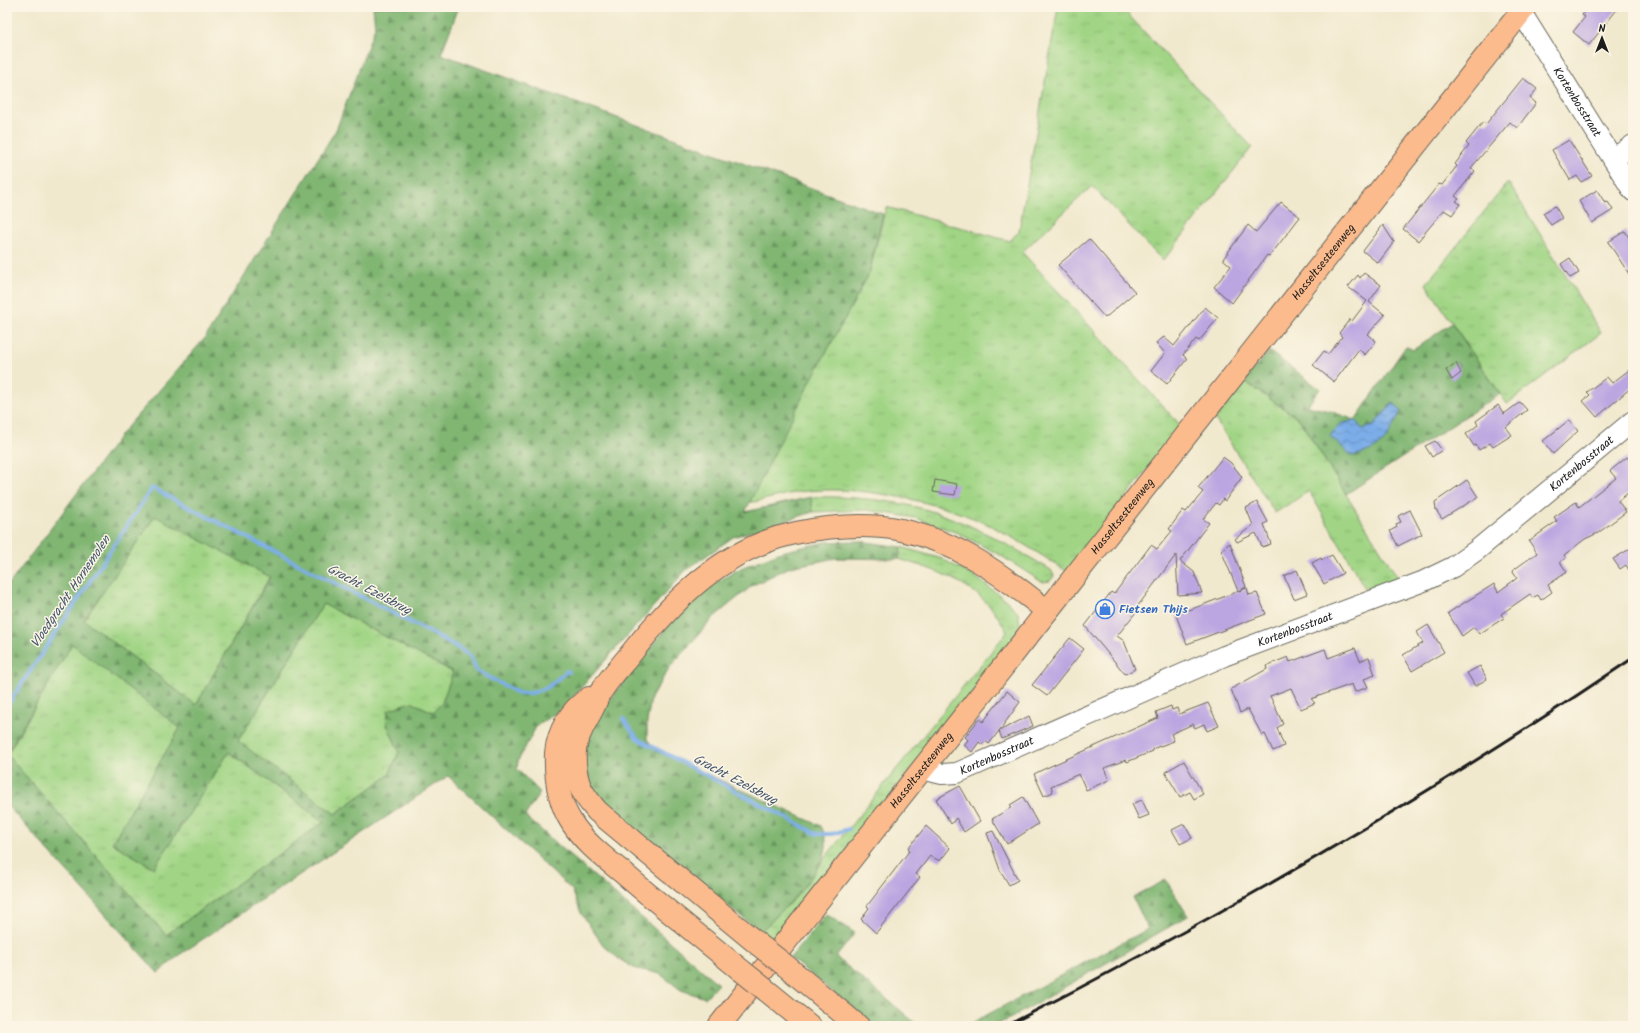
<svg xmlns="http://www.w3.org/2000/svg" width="1640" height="1033" font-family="Kalam,sans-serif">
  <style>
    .grass { fill: url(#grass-tufts); stroke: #5e7850 }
    .forest { fill: url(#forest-firs); stroke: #4e6947; fill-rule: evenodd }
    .water { fill: url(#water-waves); stroke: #4c6482 }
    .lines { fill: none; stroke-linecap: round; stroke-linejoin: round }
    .stream { stroke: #7cade8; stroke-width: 4 }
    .building { fill: #bca6e1 }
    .minor-casing { stroke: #67645a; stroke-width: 22 }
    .major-casing { stroke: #67645a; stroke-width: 24 }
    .minor { stroke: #fff; stroke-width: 20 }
    .major { stroke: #fbbb8d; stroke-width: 22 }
    .rail { stroke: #1c1c1c; stroke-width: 3 }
    .major-bridge-casing { stroke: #67645a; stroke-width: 24; stroke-linecap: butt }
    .major-bridge { stroke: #fbbb8d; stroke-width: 22 }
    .labels { text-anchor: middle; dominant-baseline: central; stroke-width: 3; stroke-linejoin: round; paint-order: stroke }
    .street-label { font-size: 12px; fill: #1c1c1c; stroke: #fcf5e5 }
    .shop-label { font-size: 12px; font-weight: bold; fill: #366cbe; stroke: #fcf5e5; text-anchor: start }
    .water-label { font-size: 13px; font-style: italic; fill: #42566e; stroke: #fcf5e5 }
  </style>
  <defs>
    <pattern id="grass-tufts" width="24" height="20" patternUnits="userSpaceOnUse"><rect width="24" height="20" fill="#a1d585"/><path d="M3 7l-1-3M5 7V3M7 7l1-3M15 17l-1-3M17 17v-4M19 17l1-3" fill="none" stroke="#8ab672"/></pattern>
    <pattern id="forest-firs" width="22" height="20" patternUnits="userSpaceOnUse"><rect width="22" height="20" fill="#80b672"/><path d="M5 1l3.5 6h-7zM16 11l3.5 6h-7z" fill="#68935d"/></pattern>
    <pattern id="water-waves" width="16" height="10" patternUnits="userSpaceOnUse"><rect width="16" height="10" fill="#7cade8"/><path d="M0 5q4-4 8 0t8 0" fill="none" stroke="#658cbb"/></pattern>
  </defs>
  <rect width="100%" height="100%" fill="#fcf5e5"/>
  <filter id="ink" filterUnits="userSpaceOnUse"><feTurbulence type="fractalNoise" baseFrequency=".025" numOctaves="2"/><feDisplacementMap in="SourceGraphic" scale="8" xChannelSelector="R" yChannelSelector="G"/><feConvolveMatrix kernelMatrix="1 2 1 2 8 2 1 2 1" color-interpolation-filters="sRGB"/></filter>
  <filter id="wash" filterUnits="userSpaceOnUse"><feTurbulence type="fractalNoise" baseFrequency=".012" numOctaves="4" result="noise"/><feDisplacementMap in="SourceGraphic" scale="16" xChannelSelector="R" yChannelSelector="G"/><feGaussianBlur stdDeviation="0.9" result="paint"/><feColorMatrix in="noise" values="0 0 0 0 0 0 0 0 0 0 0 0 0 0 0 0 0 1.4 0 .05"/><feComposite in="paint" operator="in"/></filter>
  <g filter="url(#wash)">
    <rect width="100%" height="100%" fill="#f1e9ce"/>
    <!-- grass -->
    <g class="grass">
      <path d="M1058,7H1121L1252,147L1163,261L1092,186L1022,252L1181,426L1068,572C1041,555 1014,537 985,523C933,500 855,484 798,492C781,495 765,500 748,503L810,382L869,274L886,207L1010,241L1019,231Z"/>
      <path d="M1508,182L1601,333L1507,404L1426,284Z"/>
      <path d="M1244,381L1299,419L1398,578L1367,592L1309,491L1275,513L1215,419Z"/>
      <path d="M811,497C850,496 899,500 937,513C977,526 1014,548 1051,570L1054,576L1050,581L1042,582L1000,555L958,533L916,518L867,510L813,512Z"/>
      <path d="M155,516L270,576L196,705L84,620Z"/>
      <path d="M901,547L942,559L974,576L1007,601L1018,613L1020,624L1019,635L773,942L760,932L796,897L824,859L1007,632C984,586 945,573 899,559Z"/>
      <path d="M323,604L453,672L442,703L433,712L411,702L387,724L399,752L389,775L335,814L237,742Z"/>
      <path d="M72,643L180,728L112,843L154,868L229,752L324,822L166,935L7,755Z"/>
    </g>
    <!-- forest -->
    <g class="forest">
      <path d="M373,7H459L441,54L883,214L869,274L810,382L745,512L811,497L813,512L733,537L686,570L562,709L537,725L518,761L517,769L540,792L525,816L718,984L705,998L681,990L660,974L634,968L619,959L603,945L581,913L572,890L448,776L182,953L158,973L7,805V755L166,935L324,822L229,752L154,868L112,843L180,728L72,644L7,753V587L122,433L205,338L336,130L375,27ZM155,516L270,577L196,705L84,620ZM323,604L453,672L442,703L433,712L411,702L388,710L387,724L399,752L389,775L335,814L238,741Z"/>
      <path d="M1452,323L1500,394L1346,494L1299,419L1244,381L1269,351L1320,389L1307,406L1330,411L1355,420L1406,346L1413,350Z"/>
      <path d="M860,541L901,547L899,559L836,558L790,567L753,585L714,617L669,668L651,698L647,722V739L656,751L821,826C823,831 826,836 826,841C830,867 778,915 760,932L604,803L590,785L586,772L583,748L593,721L672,620L710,586L741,568L781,552L826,542Z"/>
      <path d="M1166,880L1188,916L1011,1018L993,1026H966L1148,929L1133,897Z"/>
      <path d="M826,914L855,933L836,957L919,1026H876L790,958Z"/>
    </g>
    <!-- water -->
    <path class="water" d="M1393,402L1401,411C1386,440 1386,448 1352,456L1330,436L1340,424L1355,420L1362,429L1373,426Z"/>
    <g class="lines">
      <!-- stream -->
      <g class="stream">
        <path d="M7,706L152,488L452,644L469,655L477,671L518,693H532L548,687L567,671L569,672"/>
        <path d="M623,719L638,739L817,834H832L849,829"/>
      </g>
    </g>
    <g id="blocks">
      <!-- building -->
      <g class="building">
        <path d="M1588,7H1619L1589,45L1573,32L1585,17L1582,15Z"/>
        <path d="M1523,78L1537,89L1530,98L1536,103L1517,128L1510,122L1471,168L1475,171L1455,196L1459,199L1456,201L1460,204L1452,215L1444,210L1418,241L1403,229L1439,184L1442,185L1457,166L1455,164L1469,146L1466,143L1483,122L1486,124Z"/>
        <path d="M1569,140L1592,176L1581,182L1577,176L1570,180L1552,150Z"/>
        <path d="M1597,190L1605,203L1608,202L1613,210L1592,223L1579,201Z"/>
        <path d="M1281,202L1300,217L1276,248L1269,256L1267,255L1232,303L1214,287L1231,266L1223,259L1248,225L1256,232Z"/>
        <path d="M1555,206L1562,218L1551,225L1543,213Z"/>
        <path d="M1383,225L1394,242L1378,263L1363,251Z"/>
        <path d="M1625,231L1633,244V280L1608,242Z"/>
        <path d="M1089,239L1135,292L1105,318L1058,265Z"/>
        <path d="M1570,258L1579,273L1570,278L1561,264Z"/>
        <path d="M1364,273L1381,285L1369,302L1385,315L1368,334L1376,341L1365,355L1359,349L1334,382L1313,365L1324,351L1328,354L1342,337L1339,333L1350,319L1352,321L1367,301L1348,287L1358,275L1360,278Z"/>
        <path d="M1205,307L1218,318L1199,341L1196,339L1183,355L1187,359L1167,384L1151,371L1165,353L1156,343L1164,337L1174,346Z"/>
        <path d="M1456,363L1461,373L1452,380L1446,370Z"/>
        <path d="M1633,367V386L1597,417L1583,401L1590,395L1587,392L1607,377L1612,383Z"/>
        <path d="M1520,402L1527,410L1506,427L1512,435L1493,447L1490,443L1479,450L1476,445L1474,446L1466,434L1478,425L1476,421L1498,405L1504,414Z"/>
        <path d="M1569,420L1578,431L1553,454L1543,441Z"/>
        <path d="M1435,441L1442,450L1432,457L1425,446Z"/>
        <path d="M1223,457L1231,463L1242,477L1225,501L1223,499L1219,505L1216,503L1203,519L1209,523L1180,561L1194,572L1202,593L1178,595L1176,555L1134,611L1136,612L1117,636L1124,641L1135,669L1125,674L1085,626L1111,592L1114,594L1151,545L1157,549L1172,531L1169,529L1183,510L1186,512L1203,492L1198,488Z"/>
        <path d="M1627,457L1633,464V489L1618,501L1626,512L1598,533L1585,539L1564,555L1566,558L1560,562L1567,572L1548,585L1552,592L1541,600L1538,595L1532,598L1530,594L1501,614L1504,618L1479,634L1474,627L1462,636L1448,613L1494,584L1498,592L1517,578L1512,571L1537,553L1529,541L1557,521L1554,517L1576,502L1579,507L1616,478L1610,471Z"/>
        <path d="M935,480L957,484L955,495L933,492Z"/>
        <path d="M1467,480L1478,497L1442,519L1436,510L1435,502Z"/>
        <path d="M1257,502L1268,522L1264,524L1271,544L1262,547L1256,533L1237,542L1235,539L1253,525L1246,508Z"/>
        <path d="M1410,510L1422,534L1398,546L1390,531L1397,527L1396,524L1401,522L1398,516Z"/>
        <path d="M1230,543L1246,587L1238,591L1221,550Z"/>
        <path d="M1633,547V577L1626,565L1620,569L1613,559Z"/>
        <path d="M1332,555L1343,573L1324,584L1312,563L1321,558L1322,560Z"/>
        <path d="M1297,570L1307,594L1294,599L1284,576Z"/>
        <path d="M1247,588L1249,595L1257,593L1266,614L1187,644L1176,615Z"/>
        <path d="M1428,625L1444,652L1412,671L1403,655L1423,643L1417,632Z"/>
        <path d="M1070,638L1084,649L1047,696L1032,685Z"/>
        <path d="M1355,648L1360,661L1369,657L1375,675L1364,679L1368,687L1355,692L1352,684L1311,699L1315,703L1301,709L1291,688L1270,696L1283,724L1277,728L1284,746L1273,751L1265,734L1262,735L1248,709L1240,713L1231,689L1267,669L1266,666L1288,657L1290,662L1325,649L1328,658Z"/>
        <path d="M1480,666L1487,679L1475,686L1467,673Z"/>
        <path d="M1007,691L1020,702L999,731L1029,716L1033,726L1002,739L999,731L989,744L985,741L982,745L979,742L972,752L964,745L968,740L965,737L979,719L983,722Z"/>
        <path d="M1208,703L1219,726L1207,731L1204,724L1195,728L1193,724L1171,734L1174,741L1152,749L1153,751L1127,762L1126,760L1104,768L1109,780L1086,790L1079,774L1051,786L1053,792L1044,796L1034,774L1042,770L1158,718L1156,712L1171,706L1172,710L1177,708L1179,714Z"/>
        <path d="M1184,761L1203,794L1194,799L1190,792L1180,797L1165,772Z"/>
        <path d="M960,786L980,821L964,832L956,818L951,824L936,799Z"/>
        <path d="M1023,797L1038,824L1007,844L992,819L1012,807L1010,805Z"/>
        <path d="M1142,800L1149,815L1139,819L1132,804Z"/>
        <path d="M1184,824L1192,838L1180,844L1172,830Z"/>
        <path d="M926,826L950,848L940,861L930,856L916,874L920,877L876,933L861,919L869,908L867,906L910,850L908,848Z"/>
        <path d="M993,831L1018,880L1009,885L1000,870L987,833Z"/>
      </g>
    </g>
  </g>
  <g filter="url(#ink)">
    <use href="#blocks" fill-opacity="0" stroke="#67645a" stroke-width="1"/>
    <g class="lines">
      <!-- minor casing -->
      <g class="minor-casing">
        <g id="minor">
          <path id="s1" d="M1521,12L1633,191"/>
          <path d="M1613,159L1633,145"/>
          <path id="s2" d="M922,769L942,774L957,773L1224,656L1424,581L1453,567L1477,550L1633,421"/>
        </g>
      </g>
      <!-- major casing -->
      <g class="major-casing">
        <g id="major">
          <path d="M589,698C571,710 558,731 556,753C555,778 558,802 572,823C584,842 605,858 622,872C661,906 702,938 742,971"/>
          <path d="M759,945L597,811C592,805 587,799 583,792C576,782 574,762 575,750C577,734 586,722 593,708C596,702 598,695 602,690C611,676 623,664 633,651C669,606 710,563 765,542C801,528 858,522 897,529C957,541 1000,573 1047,611"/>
          <path d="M786,966L858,1026"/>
          <path d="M767,991L810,1026"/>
          <path id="s3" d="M719,1026L1525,7"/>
        </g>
      </g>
      <!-- minor -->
      <use href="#minor" class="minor"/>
      <!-- major -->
      <use href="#major" class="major"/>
      <!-- rail -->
      <path class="rail" d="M1006,1026C1222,916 1432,794 1633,658"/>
      <!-- major-bridge casing -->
      <g class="major-bridge-casing">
        <g id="major-bridge">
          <path d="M759,945L786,966"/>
          <path d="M742,971L767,991"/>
        </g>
      </g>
      <!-- major-bridge -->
      <use href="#major-bridge" class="major-bridge"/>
    </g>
  </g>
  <!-- icons -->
  <defs>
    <g id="shop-ring" transform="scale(1)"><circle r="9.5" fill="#fcf5e5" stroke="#3f7fe0" stroke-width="1.5"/><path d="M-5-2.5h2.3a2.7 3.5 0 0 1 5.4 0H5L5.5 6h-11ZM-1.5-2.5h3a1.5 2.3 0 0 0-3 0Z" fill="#3f7fe0"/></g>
  </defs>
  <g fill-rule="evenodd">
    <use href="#shop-ring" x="1105" y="609"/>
  </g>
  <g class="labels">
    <!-- street labels -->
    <g class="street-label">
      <text stroke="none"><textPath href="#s1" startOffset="106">Kortenbosstraat</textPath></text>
      <text stroke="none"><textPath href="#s3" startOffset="974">Hasseltsesteenweg</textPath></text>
      <text stroke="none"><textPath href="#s2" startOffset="738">Kortenbosstraat</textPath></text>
      <text stroke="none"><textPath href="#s3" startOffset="650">Hasseltsesteenweg</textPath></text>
      <text stroke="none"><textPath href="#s2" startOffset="403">Kortenbosstraat</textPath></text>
      <text stroke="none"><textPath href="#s2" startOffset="79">Kortenbosstraat</textPath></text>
      <text stroke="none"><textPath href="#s3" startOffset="326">Hasseltsesteenweg</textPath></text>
    </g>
    <!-- shop labels -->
    <g class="shop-label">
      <text x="1119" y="609">Fietsen Thijs</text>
    </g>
    <!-- water labels -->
    <g class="water-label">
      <text transform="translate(369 590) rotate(28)">Gracht Ezelsbrug</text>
      <text transform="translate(71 592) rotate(-56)">Vloedgracht Hornemolen</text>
      <text transform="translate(735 780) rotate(28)">Gracht Ezelsbrug</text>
    </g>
  </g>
  <!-- margin -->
  <rect width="1640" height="1033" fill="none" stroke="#fcf5e5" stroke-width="24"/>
  <!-- north arrow -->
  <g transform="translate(1602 38)" stroke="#fcf5e5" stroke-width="3" paint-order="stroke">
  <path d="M0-3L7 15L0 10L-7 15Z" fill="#1c1c1c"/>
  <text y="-6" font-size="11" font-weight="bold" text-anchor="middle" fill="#1c1c1c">N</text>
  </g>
</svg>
